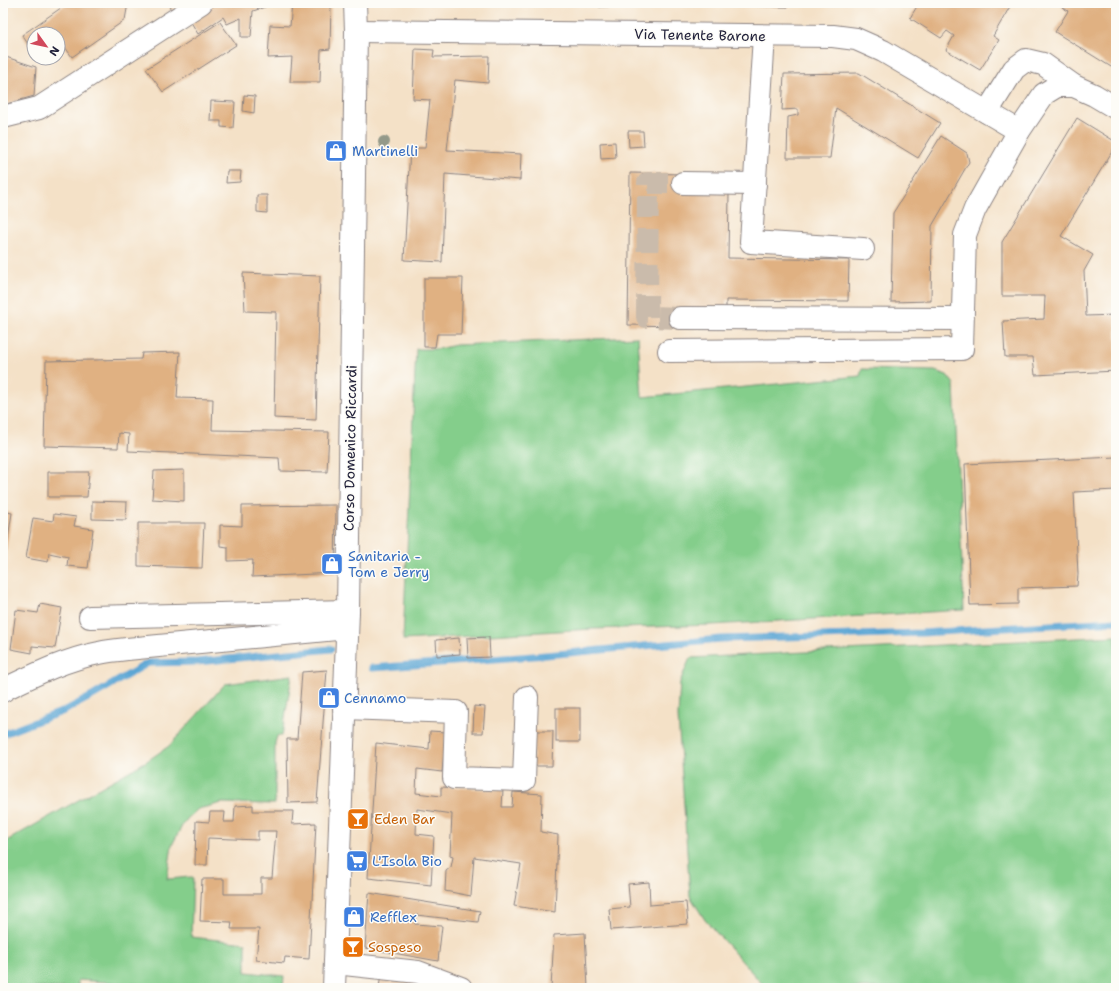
<svg xmlns="http://www.w3.org/2000/svg" width="1119" height="991" font-family="'Shantell Sans',sans-serif">
  <style>
    .green { fill: #84ce8b; stroke: #537863 }
    .lines { fill: none; stroke-linecap: round; stroke-linejoin: round }
    .stream { stroke: #5ca6d4; stroke-width: 7 }
    .building { fill: #e0b182 }
    .minor-tunnel { stroke: #cabbab; stroke-width: 22; stroke-dasharray: 22 11; stroke-linecap: butt }
    .minor-casing { stroke: #8b8281; stroke-width: 24 }
    .major-casing { stroke: #8b8281; stroke-width: 24 }
    .minor { stroke: #fff; stroke-width: 22 }
    .major { stroke: #fff; stroke-width: 22 }
    .tree { fill: #939989 }
    .labels { text-anchor: middle; dominant-baseline: central; stroke-width: 3; stroke-linejoin: round; paint-order: stroke }
    .street-label { font-size: 14px; fill: #22223b; stroke: #fdfcf7 }
    .shop-label { font-size: 14px; fill: #366cbe; stroke: #fdfcf7; text-anchor: start }
    .food-label { font-size: 14px; fill: #c56008; stroke: #fdfcf7; text-anchor: start }
  </style>
  <rect width="100%" height="100%" fill="#fdfcf7"/>
  <filter id="ink" filterUnits="userSpaceOnUse"><feTurbulence type="fractalNoise" baseFrequency=".025" numOctaves="2"/><feDisplacementMap in="SourceGraphic" scale="8" xChannelSelector="R" yChannelSelector="G"/><feConvolveMatrix kernelMatrix="1 2 1 2 8 2 1 2 1" color-interpolation-filters="sRGB"/></filter>
  <filter id="wash" filterUnits="userSpaceOnUse"><feTurbulence type="fractalNoise" baseFrequency=".012" numOctaves="4" result="noise"/><feDisplacementMap in="SourceGraphic" scale="16" xChannelSelector="R" yChannelSelector="G"/><feGaussianBlur stdDeviation="0.9" result="paint"/><feColorMatrix in="noise" values="0 0 0 0 0 0 0 0 0 0 0 0 0 0 0 0 0 1.4 0 .05"/><feComposite in="paint" operator="in"/></filter>
  <g filter="url(#wash)">
    <rect width="100%" height="100%" fill="#f4e1c7"/>
    <!-- green -->
    <g class="green">
      <path d="M638,337L642,397L860,376L862,369L935,371L947,375L954,384L964,610L712,625L593,629L403,640L416,349H438L456,345Z"/>
      <path d="M1116,636V988H766L705,920L690,896L678,716L680,682L690,658Z"/>
      <path d="M292,675L282,736H277L275,743V804L222,803L198,809L188,818L183,824L172,845L167,879C175,879 184,877 193,877L191,937L246,943V972L284,976L283,988H188L78,980V988H3V843L147,761L169,746L225,684Z"/>
    </g>
    <g class="lines">
      <!-- stream -->
      <g class="stream">
        <path d="M372,668L546,655L721,639L922,633L1116,621"/>
        <path d="M3,734L64,711L94,695L148,663L197,662L331,649"/>
      </g>
    </g>
    <g id="blocks">
      <!-- building -->
      <g class="building">
        <path d="M68,3H128L125,20L72,57L58,37V34H34V53L22,35Z"/>
        <path d="M169,3H182L170,9Z"/>
        <path d="M213,3H277L253,11L251,37H241V18L227,24L223,17L198,34L188,17Z"/>
        <path d="M292,3H331L330,49L321,50L320,82H290L292,57L268,58L270,25L290,26Z"/>
        <path d="M599,3H629V6L599,7Z"/>
        <path d="M725,3H789L788,7L725,6Z"/>
        <path d="M919,3H1012L993,36L999,40L980,70L946,50L954,36L947,31L941,38L910,18Z"/>
        <path d="M1061,3H1116V70L1055,32L1068,11L1062,7Z"/>
        <path d="M220,22L236,45L163,92L146,69Z"/>
        <path d="M415,49L434,50L433,57L489,56L488,83L455,80L447,150L521,154L520,180L445,174L442,262L404,260L410,148H425L430,100L413,99Z"/>
        <path d="M3,56L36,67L34,96L3,105Z"/>
        <path d="M859,73L940,123L918,158L836,108L830,158H787L788,117L798,115V109L782,110L784,74Z"/>
        <path d="M244,95L255,96L254,113L243,111Z"/>
        <path d="M211,101L235,102L233,128L221,127V121H210Z"/>
        <path d="M1077,118L1116,142V145L1061,236L1093,255L1084,271L1086,316L1116,315V371L1035,375L1033,357H1005L1003,321L1044,319L1045,296H1002V242Z"/>
        <path d="M628,131H643L644,146L629,147Z"/>
        <path d="M941,136L967,153L969,162L932,226L931,301L891,302L893,213Z"/>
        <path d="M615,142L616,158L601,159L600,143Z"/>
        <path d="M227,171H241L240,182L226,183Z"/>
        <path d="M630,173L683,174L729,193L728,258L849,260L848,301L726,300V309L680,326L628,325Z"/>
        <path d="M257,195H267V213L257,212Z"/>
        <path d="M243,273L320,276L316,420L274,418L276,312L245,311Z"/>
        <path d="M424,278H463L461,334H437L435,347H424Z"/>
        <path d="M180,352L177,398L213,399L212,430L329,432L327,472L280,471L279,458L128,451L129,434L119,433L118,448L44,446L46,361L141,359L142,353Z"/>
        <path d="M1116,457V490L1074,492L1078,574L1077,586L1018,588V604L970,605L965,464Z"/>
        <path d="M184,470V501L152,499L154,471Z"/>
        <path d="M48,472H89L87,497H48Z"/>
        <path d="M92,501L127,502L126,520L92,519Z"/>
        <path d="M336,505L335,573L252,577L253,560L228,561V547L220,546V525L242,526V506Z"/>
        <path d="M3,511L12,513L6,551H3Z"/>
        <path d="M54,514L76,517L74,526L93,529L88,568L67,566L68,557L49,553L48,562L26,558L33,518L53,521Z"/>
        <path d="M138,523H204L202,568L138,566Z"/>
        <path d="M40,604L62,608L55,648L32,646V653L11,649L16,610L38,613Z"/>
        <path d="M489,637L490,657L468,658L467,638Z"/>
        <path d="M459,638L460,654L437,656L436,640Z"/>
        <path d="M327,670L317,802L288,803L287,739H297L302,672Z"/>
        <path d="M474,706L485,707L483,733H473Z"/>
        <rect x="556" y="708" width="24" height="34"/>
        <path d="M430,731L446,732L442,772L417,769L416,793L441,796V787L503,790L502,807H512L513,792L542,794L541,832L558,835L555,912L514,906L521,864L474,857L471,896L445,891L446,871L451,867L453,857L450,856L452,814L417,809L416,834L434,836L431,885L368,878L376,743L429,749Z"/>
        <path d="M534,731H553L552,766H533Z"/>
        <path d="M253,805V811H293L292,824L316,823L309,959L285,957L284,963L256,960L259,929H231L232,922L200,921L202,879H224V894H261V878H272L276,831H258V840L208,838L207,865H195L196,821L209,822L210,812H225L224,822H234L235,806Z"/>
        <path d="M649,882L650,905L686,902L688,924L611,930L609,909L630,907L628,884Z"/>
        <path d="M369,893L480,911L478,922L416,915L415,924L442,926L438,961L365,948Z"/>
        <path d="M585,933L588,988H551L554,935Z"/>
        <path d="M381,973L422,980L421,988H379Z"/>
      </g>
    </g>
  </g>
  <g filter="url(#ink)">
    <use href="#blocks" fill-opacity="0" stroke="#8b8281" stroke-width="1"/>
    <g class="lines">
      <!-- minor-tunnel -->
      <path class="minor-tunnel" d="M680,318L647,317L648,183H683"/>
      <!-- minor casing -->
      <g class="minor-casing">
        <g id="minor">
          <path d="M356,31L833,36L856,39L883,51L1019,131"/>
          <path d="M764,36L751,242L863,249"/>
          <path d="M987,112L1014,69L1026,60L1043,64L1074,86"/>
          <path d="M3,117L39,108L201,3"/>
          <path d="M683,183L755,184"/>
          <path d="M680,318L962,319"/>
          <path d="M669,351L962,349L965,235L975,209L1019,131L1044,94L1057,86H1074L1094,95L1116,108"/>
          <path d="M90,617L348,611"/>
          <path d="M3,691L7,688C36,674 67,659 99,653C108,651 117,650 127,649L347,628"/>
          <path d="M344,708L456,712L454,778L524,780L527,697"/>
          <path d="M335,963L418,972L461,988"/>
        </g>
      </g>
      <!-- major casing -->
      <g class="major-casing">
        <path id="major" d="M334,988L348,611L356,31L355,3"/>
      </g>
      <!-- minor -->
      <use href="#minor" class="minor"/>
      <!-- major -->
      <use href="#major" class="major"/>
    </g>
    <!-- trees -->
    <circle class="tree" cx="384" cy="142" r="6"/>
  </g>
  <!-- icons -->
  <defs>
    <g id="shop-square" transform="scale(1.15)"><rect x="-9" y="-9" width="18" height="18" rx="4" fill="#3f7fe0" stroke="#fdfcf7"/><path d="M-5-2.5h2.3a2.7 3.5 0 0 1 5.4 0H5L5.5 6h-11ZM-1.5-2.5h3a1.5 2.3 0 0 0-3 0Z" fill="#fff"/></g>
    <g id="bar-square" transform="scale(1.15)"><rect x="-9" y="-9" width="18" height="18" rx="4" fill="#e8710a" stroke="#fdfcf7"/><path d="M-6-5H6L.8 .8V4.5H3.5V6h-7V4.5H-.8V.8Z" fill="#fff"/></g>
    <g id="supermarket-square" transform="scale(1.15)"><rect x="-9" y="-9" width="18" height="18" rx="4" fill="#3f7fe0" stroke="#fdfcf7"/><path d="M-6-5.5h2.5l.6 2H6L4.5 2H-2.5L-4.4-4H-6ZM-1.5 3.2a1.3 1.3 0 1 0 .1 0ZM3 3.2a1.3 1.3 0 1 0 .1 0Z" fill="#fff"/></g>
  </defs>
  <g fill-rule="evenodd">
    <use href="#shop-square" x="336" y="151"/>
    <use href="#shop-square" x="332" y="564"/>
    <use href="#shop-square" x="329" y="698"/>
    <use href="#bar-square" x="358" y="819"/>
    <use href="#supermarket-square" x="357" y="861"/>
    <use href="#shop-square" x="354" y="917"/>
    <use href="#bar-square" x="353" y="947"/>
  </g>
  <g class="labels">
    <!-- street labels -->
    <g class="street-label">
      <text transform="translate(700 35) rotate(1)">Via Tenente Barone</text>
      <text transform="translate(350 448) rotate(-89)">Corso Domenico Riccardi</text>
    </g>
    <!-- shop labels -->
    <g class="shop-label">
      <text x="352" y="151">Martinelli</text>
      <text x="348" y="556">Sanitaria -<tspan x="348" dy="16">Tom e Jerry</tspan></text>
      <text x="344" y="698">Cennamo</text>
      <text x="372" y="861">L'Isola Bio</text>
      <text x="370" y="917">Refflex</text>
    </g>
    <!-- food labels -->
    <g class="food-label">
      <text x="374" y="819">Eden Bar</text>
      <text x="368" y="947">Sospeso</text>
    </g>
  </g>
  <!-- margin -->
  <rect width="1119" height="991" fill="none" stroke="#fdfcf7" stroke-width="16"/>
  <!-- north arrow -->
  <g transform="translate(46 46) rotate(123)"><circle r="19" fill="#fdfcf7" stroke="#a5a5ac"/>
  <path d="M0-3L7 15L0 10L-7 15Z" fill="#d1495b"/>
  <text y="-6" font-size="11" font-weight="bold" text-anchor="middle" fill="#22223b">N</text>
  </g>
</svg>
